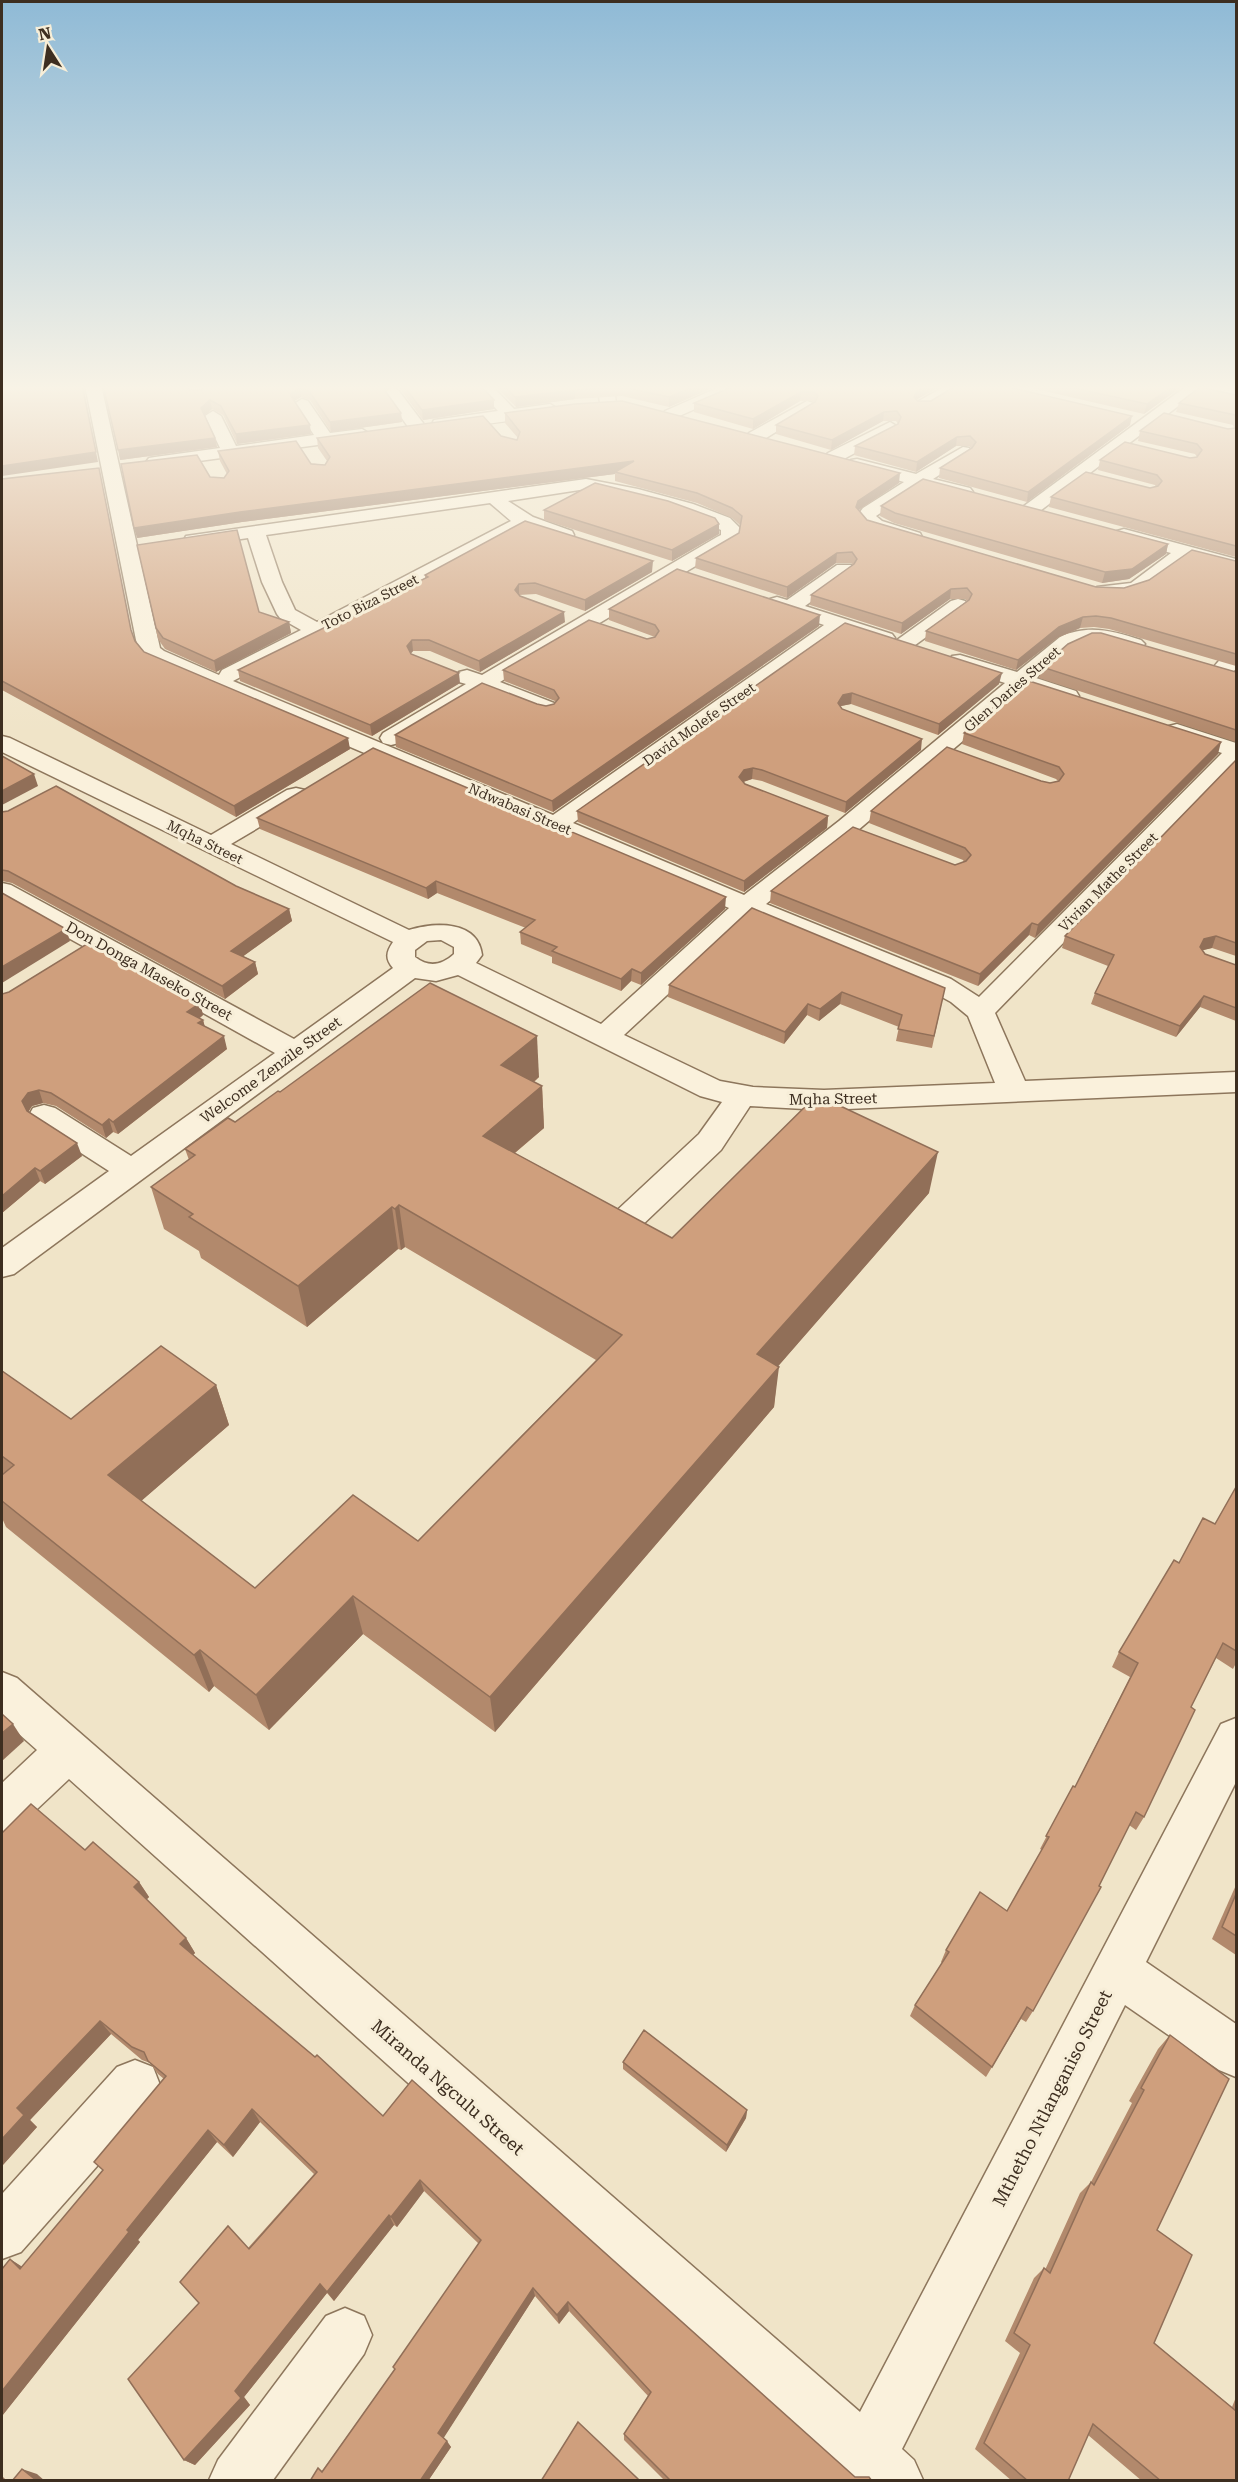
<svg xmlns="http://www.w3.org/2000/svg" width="1238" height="2482" font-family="'Roboto Serif',serif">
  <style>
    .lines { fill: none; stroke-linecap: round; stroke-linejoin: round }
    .minor-casing { stroke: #8d765c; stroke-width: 3 }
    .minor { fill: #faf1dc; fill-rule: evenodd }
    .wall { fill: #b2896c }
    .shaded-wall { fill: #916f58 }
    .building { fill: #cf9f7d; stroke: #916f58; stroke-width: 1.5 }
    .labels { text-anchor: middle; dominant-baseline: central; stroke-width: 6; stroke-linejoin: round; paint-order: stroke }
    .far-street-label { font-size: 14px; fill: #3d2e20; stroke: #f7eed8 }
    .street-label { font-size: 15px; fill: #3d2e20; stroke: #f7eed8 }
    .near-street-label { font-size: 18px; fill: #3d2e20; stroke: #f7eed8 }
  </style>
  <rect width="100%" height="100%" fill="#f0e4c8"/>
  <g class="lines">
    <!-- minor casing -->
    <g class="minor-casing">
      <g id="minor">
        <path d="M85,385H101L160,648L164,651L219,675L222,670L301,630L280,618L277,614L262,582L248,538L193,546L186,544L184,540L186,536L586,479L638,489L693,504L730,518L740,528L739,537L731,545L500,682L554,703L557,708L554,713L546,715L538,713L485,692L399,743L391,745L383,743L380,738L383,733L466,684L459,682L456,677L459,672L467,670L482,675L717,537L721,535V530L680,512L598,491L586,489L508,501L533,517L572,531L574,535L572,539L565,541L526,528L233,681L553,815L824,625L770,607L767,603L770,599L777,597L787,600L837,565H851L854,569L851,573L805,606L892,634L895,638L892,642L885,644L843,631L573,823L744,895L839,821L1005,683L952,666L949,661L952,656L960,655L1017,672L1060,637C1088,624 1113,631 1141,640L1145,644L1141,648C1130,651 1120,646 1109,643C1075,635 1059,658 1036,678L1076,691L1079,696L1076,701L1068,703L1024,689L857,831L766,904L951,979L979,997L1222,753L1169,736L1166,731L1169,726L1177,724L1236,743V765L995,1013L1025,1081L1236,1072V1092L824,1110L750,1106L721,1150L636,1231L624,1235L612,1231L608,1223L612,1215L699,1134L722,1102L700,1096L458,975L436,981L415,978L14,1274L2,1277V1248L109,1171L33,1122L29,1115L33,1108L44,1105L55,1108L131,1156L275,1053L2,901V883L11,885L294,1039L393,968C385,959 386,952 393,942L2,752V736L10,738L211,835L287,790L296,788L305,790L308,795L305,800L231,844L409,930C435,922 478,920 482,955L476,963L601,1024L729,908L148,661L139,650L136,640ZM490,503L511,521L317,622L295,610L282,582L266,535ZM751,917L931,991L951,1002L968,1016L995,1083L824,1090L753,1087L720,1081L624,1035ZM441,940L454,947V954C442,965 429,968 415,957V950L427,941Z"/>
        <path d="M184,385H200L205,394L203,397H191Z"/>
        <path d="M475,385H491L514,409L550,404L558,409C551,418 458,427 440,429L434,428L432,424L434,420L498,411Z"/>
        <path d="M601,385H617L614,389L616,403L614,406L608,408L600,403L598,389Z"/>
        <path d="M724,385H736L738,388L736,391L677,417H665L663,414L665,411Z"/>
        <path d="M947,385H966L929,408H917L915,405L917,402Z"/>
        <path d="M1188,385H1206L1036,514H1024L1021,510L1024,506Z"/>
        <path d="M392,388L398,390L423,423L425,427L423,431H411L384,393Z"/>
        <path d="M302,399L308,401L330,433L362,429L370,434L362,439L155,467L149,466L146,462L149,458L155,457L220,448L205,416L213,411L221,416L236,446L314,435L294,404Z"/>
        <path d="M807,401L813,403L815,406L813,409L761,441L755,442L747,437L749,433Z"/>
        <path d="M890,422L898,427L896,431L840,461H828L825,457L828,453Z"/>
        <path d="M963,447L969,448L972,452L969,456L933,479L970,488L973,492L970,496L964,497L921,486L876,516L882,521L920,533L922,537L920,541L913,543L868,529L857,516L863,508L904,482L851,468L848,464L851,460L857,459L916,474Z"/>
        <path d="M1124,529L1236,559V571L1189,558C1160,579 1136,605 1097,595L1094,591L1097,587L1131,583L1171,553L1117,539L1115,535L1117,531Z"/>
        <path d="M958,599L965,601L968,605L965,609L911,648L904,650L897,648L893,644L897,640L951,601Z"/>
        <path d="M1236,651V669C1229,676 1225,678 1214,676L1211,671C1217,662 1225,653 1236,651Z"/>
        <path d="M2,1672L17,1678L860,2412L1221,1724L1236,1718V1782L1146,1962L1236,2024V2077L1219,2070L1125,2005L902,2449L914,2460L923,2480H851L69,1779L18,1827L2,1834V1783L37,1750L2,1719Z"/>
        <path d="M135,2060L153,2067L160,2085L153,2103L21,2252L2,2259V2194L117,2067Z"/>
        <path d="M345,2308L364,2316L372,2335L364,2354L273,2480H209L218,2460L326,2316Z"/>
      </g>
    </g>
    <!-- minor -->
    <use href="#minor" class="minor"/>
  </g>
  <!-- wall -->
  <g class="wall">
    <path d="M201,385H480L494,409L423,420L400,389L391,386L385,390L401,413L402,422L331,432L310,400L301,397L294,401L311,434L237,444L223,415L212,409L205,415L215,438L217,447L120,460L189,390H201L203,388Z"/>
    <path d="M494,385H719L669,407L622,396L575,399L516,407Z"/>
    <path d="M736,385L917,400L918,401L1130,425L1027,502L939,478L940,468L971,448L969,446H956L916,472L854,455L855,446L898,424L896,421H883L831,450L776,434V425L814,402L813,401H800L753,429L694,412V403Z"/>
    <path d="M1018,385H1184L1144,414Z"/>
    <path d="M1214,385H1236V391Z"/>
    <path d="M1236,395V557L1049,507L1051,497L1150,488L1156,487L1155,485L1098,470L1100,460L1197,457L1195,454L1138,441L1140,431L1234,428L1233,425L1176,412L1179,403Z"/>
    <path d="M505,413L899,483L859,510L867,520L1096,587L1124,588L1236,561V666L1109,629L1094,627L1080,628L1057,638L1016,670L925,641L926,631L967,601L965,599H950L901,634L810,605L811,595L853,565L851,563H836L787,598L695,568L696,558L739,533L740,525L732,518L697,503L615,481V474L242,522L137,538L210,477L224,478L227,474L220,461L218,451L325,465L327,461L318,448L317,438L501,436L517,440L518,438L505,423Z"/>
    <path d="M2,479L132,633L135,641L144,652L350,749L236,817L2,690Z"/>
    <path d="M881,506L1168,544L1166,554L1129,579L1102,583L894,523L880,516Z"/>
    <path d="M544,510L719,524V534L672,561L544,520Z"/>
    <path d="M137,545L259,612L289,622L291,633L216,672L165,649L158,639Z"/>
    <path d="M652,572L585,611L536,594L519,595L565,622L480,672L430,651H413L411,653V654L460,683L372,736L240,681L238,670L425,578V575Z"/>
    <path d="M609,609L819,626L553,812L396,747L395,735L537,704L546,706L554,704L556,702L555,701L504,681L503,670L647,639L655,637L609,620Z"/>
    <path d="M845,623L999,684L938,735L851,704L841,706V707L842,709L921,750L845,813L762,781L752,779L743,782L745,784L828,816L827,828L744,892L578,822L577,811Z"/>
    <path d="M1042,667L1236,672V742L1039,678Z"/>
    <path d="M964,733L1218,754L1035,938L1029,935L978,986L770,903L771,891L955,865L964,862L963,860L869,823L871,811L1041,781L1050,783L1058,781L1056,779L962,744Z"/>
    <path d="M1236,760V956L1212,948L1202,950L1205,954L1236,965V1021L1200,1007L1176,1037L1091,1004L1095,993L1108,966L1062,948L1065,936Z"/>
    <path d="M2,812L236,886L289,909L292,921L243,956L255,962L258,974L225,999L12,883L2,881Z"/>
    <path d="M257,818L725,909L641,985L631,981L621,991L552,963V957L521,944L520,932L526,928L437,893L428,899L260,829Z"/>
    <path d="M669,985L945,988L932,1048L896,1041L899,1027L840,1004L819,1021L807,1015L784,1044L668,997Z"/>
    <path d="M2,994L200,1003L203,1015L200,1018L203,1020L205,1027L227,1049L118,1134L113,1132L106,1138L56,1106L43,1103L32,1106L28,1112L82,1156L45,1184L40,1181L2,1213Z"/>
    <path d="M539,1077L534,1082L542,1086L544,1128L515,1153L672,1238L929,1193L778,1366L774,1407L495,1732L363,1634L269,1730L214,1686L209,1692L6,1527L2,1518V1371L71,1419L216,1385L229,1425L141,1501L255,1588L418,1541L596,1360L405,1247L401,1250L398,1249L307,1327L201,1258L199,1251L164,1229L151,1187L189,1160L185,1149L235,1122L280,1092Z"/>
    <path d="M1236,1487V1663L1233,1669L1216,1658L1191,1707L1144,1817L1136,1830L1129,1825L1033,2011L1026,2022L1021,2019L986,2077L910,2016L915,2005L942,1963L941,1962L946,1950L1007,1911L1042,1850L1040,1849L1073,1786L1075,1787L1130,1677L1112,1667L1119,1652L1179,1563L1215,1524Z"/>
    <path d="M85,1850L139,1882L149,1897L146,1900L186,1938L195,1953L193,1955L383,2116L855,2477L872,2481H665L624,2440V2434L648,2396L569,2311L559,2324L535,2296L443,2438L451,2447L428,2481H310L318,2468L322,2471L395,2369L479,2244L424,2191L397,2227L394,2225L334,2301L327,2293L244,2397L250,2405L195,2465L184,2460L199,2303L314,2174L260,2122L233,2157L217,2142L138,2240L140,2242L2,2416V2269L10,2259L22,2267L103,2170L164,2079L158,2074L150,2063L142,2060L111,2034L30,2120L37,2127L2,2166Z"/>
    <path d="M1236,1885V1955L1212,1939Z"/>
    <path d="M1170,2035L1157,2230L1154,2343L1232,2407L1236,2397V2481H1142L1088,2435L1068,2481H1012L975,2449L1020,2353L1005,2341L1034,2278L1044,2268L1045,2270L1080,2193L1091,2182L1132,2103L1129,2101L1158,2049Z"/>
    <path d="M623,2062L747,2110L746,2118L726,2152L623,2069Z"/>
  </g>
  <!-- shaded-wall -->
  <g class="shaded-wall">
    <path d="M82,385H83L98,462L2,476V478V466Z"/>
    <path d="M381,385H391V386L383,391Z"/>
    <path d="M698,385H719L669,407V397Z"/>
    <path d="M928,385H943L916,400L914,397L917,391Z"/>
    <path d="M1174,385H1184L1144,414L1147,404Z"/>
    <path d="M300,388L301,397L293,402L291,396V393Z"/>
    <path d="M575,390V399L516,407L515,397Z"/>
    <path d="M801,392L800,401L753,429V419Z"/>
    <path d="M210,400L212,409L203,417L201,408Z"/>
    <path d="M494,400V409L423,420L422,410Z"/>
    <path d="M884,412L883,421L831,450L832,440Z"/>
    <path d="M401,413L402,422L331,432L330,422Z"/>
    <path d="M1132,416L1130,425L1027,502L1028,492Z"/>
    <path d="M310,425L311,434L237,444L236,434Z"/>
    <path d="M957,437L956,446L916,472L917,462Z"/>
    <path d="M215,438L217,447L120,460L118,450Z"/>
    <path d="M634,461L615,472V474L242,522L137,538L134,528L240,512Z"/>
    <path d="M900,473L899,483L857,511L856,507L858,501Z"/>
    <path d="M719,524V534L672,561V550Z"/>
    <path d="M1168,544L1166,554L1129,579L1102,583L1105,572Z"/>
    <path d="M837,553L836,563L787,598V587Z"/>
    <path d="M653,561L652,572L585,611V600Z"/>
    <path d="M519,584V595L515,590Z"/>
    <path d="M951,589L950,599L901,634L902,623Z"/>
    <path d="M564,612L565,622L480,672L479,661Z"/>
    <path d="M820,615L819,626L553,812L552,801Z"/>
    <path d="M1083,617L1080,628L1057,638L1016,670L1018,660L1059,627Z"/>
    <path d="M289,622L291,633L216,672L214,661Z"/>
    <path d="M412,640L413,651L408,657L407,646Z"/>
    <path d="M459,673L460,683L372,736L370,725Z"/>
    <path d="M1002,673L999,684L938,735L939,724Z"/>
    <path d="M852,693L851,704L841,706L837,714L838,703L843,695Z"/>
    <path d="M348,738L350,749L236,817L234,806Z"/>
    <path d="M922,739L921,750L845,813L846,802Z"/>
    <path d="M1221,742L1218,754L1035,938L1038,925Z"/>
    <path d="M753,768L752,779L743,782L739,777L744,770Z"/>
    <path d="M34,774L38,786L2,805V791Z"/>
    <path d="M828,816L827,828L744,892V881Z"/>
    <path d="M436,881L437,893L428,899L426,888Z"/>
    <path d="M726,897L725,909L641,985V973Z"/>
    <path d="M289,909L292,921L234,963L231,951Z"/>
    <path d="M1032,923L1029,935L978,986L980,974Z"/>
    <path d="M66,929L70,941L2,983V967Z"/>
    <path d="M1216,936L1212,948L1200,951V947L1204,939Z"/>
    <path d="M255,962L258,974L225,999L222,986Z"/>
    <path d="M632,969L631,981L621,991V979Z"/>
    <path d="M842,992L840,1004L819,1021L820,1009Z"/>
    <path d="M1204,996L1200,1007L1176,1037L1180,1026Z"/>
    <path d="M200,1003L203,1015L190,1025L187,1012Z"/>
    <path d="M808,1004L807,1015L784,1044L785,1032Z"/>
    <path d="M203,1020L206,1032L198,1023Z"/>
    <path d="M224,1036L227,1049L118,1134L113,1122Z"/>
    <path d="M537,1036L539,1077L504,1107L501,1065Z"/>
    <path d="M542,1086L544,1128L486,1177L483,1136Z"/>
    <path d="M39,1090L43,1103L32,1106L27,1114L22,1101L28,1093Z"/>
    <path d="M109,1119L113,1132L106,1138L102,1125Z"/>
    <path d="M77,1143L82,1156L45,1184L40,1171Z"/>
    <path d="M938,1152L929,1193L753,1395L757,1354Z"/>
    <path d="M35,1168L40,1181L2,1213V1196Z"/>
    <path d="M399,1205L405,1247L401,1250L395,1209Z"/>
    <path d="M392,1207L398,1249L307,1327L298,1286Z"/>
    <path d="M779,1367L774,1407L495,1732L490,1697Z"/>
    <path d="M216,1385L229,1425L125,1515L108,1475Z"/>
    <path d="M353,1596L363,1634L269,1730L256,1695Z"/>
    <path d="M200,1650L214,1686L209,1692L194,1655Z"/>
    <path d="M13,1724L24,1741L2,1761V1733Z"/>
    <path d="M139,1882L149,1897L143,1903L134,1887Z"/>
    <path d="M186,1938L195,1953L189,1959L180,1944Z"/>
    <path d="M100,2021L111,2034L30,2120L37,2127L2,2166V2139L17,2108Z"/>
    <path d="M252,2109L260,2122L233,2157L224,2145Z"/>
    <path d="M747,2110L746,2118L726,2152L727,2145Z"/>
    <path d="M208,2130L217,2142L138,2240L140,2242L2,2416V2391L127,2230Z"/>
    <path d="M420,2180L424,2191L397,2227L391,2217Z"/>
    <path d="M389,2215L394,2225L334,2301L327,2292Z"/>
    <path d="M10,2259L24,2268L20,2269Z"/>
    <path d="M320,2284L327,2293L244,2397L250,2405L195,2465L184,2460L235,2391Z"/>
    <path d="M533,2288L535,2296L443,2439L438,2433Z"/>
    <path d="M568,2302L569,2311L559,2324L557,2315Z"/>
    <path d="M447,2441L451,2447L428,2481H420Z"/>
    <path d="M22,2469L37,2474L45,2481H37Z"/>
    <path d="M2,2476L7,2481H2Z"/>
  </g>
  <!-- building -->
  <g class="building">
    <path d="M2,385H82L96,452L2,466Z"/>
    <path d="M103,385H186L189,390H201L205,386L204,385H381L401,413L330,422L309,391L300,388L291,393V396L310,425L236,434L221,406L210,400L201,408L215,438L118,450Z"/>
    <path d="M403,385H480L494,400L422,410Z"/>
    <path d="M503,385H698L669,397L622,387L575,390L515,397Z"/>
    <path d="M736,385H928L917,391L914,397L918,401H931L957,385H1000L1132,416L1028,492L940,468L972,448L976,442L970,436L957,437L917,462L855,446L898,424L901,417L897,411L884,412L832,440L776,425L815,402L818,396L814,392H801L753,419L694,403Z"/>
    <path d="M1060,385H1174L1147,404Z"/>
    <path d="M1200,387L1236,395V418L1235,415L1179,403Z"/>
    <path d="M622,401L900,473L858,501L856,507L867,520L1096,587L1124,588L1149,580L1192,550L1236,561V654L1111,618L1096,616L1083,617L1059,627L1018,660L926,631L969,600L972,594L967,588L951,589L902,623L811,595L854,564L857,559L852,552L837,553L787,587L696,558L739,533L742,516L732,508L697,493L615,472L634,461L240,512L134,528L121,464L197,455L210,477L224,478L229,471L218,451L296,441L311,464L325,465L330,457L317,438L483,416L501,436L517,440L520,432L505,413L575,404Z"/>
    <path d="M1164,413L1228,429L1235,428L1236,426V546L1051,497L1086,472L1150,488L1158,486L1162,481L1157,475L1100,460L1125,442L1190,458L1197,457L1202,450L1197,444L1140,431Z"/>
    <path d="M99,468L131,630L135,641L144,652L348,738L234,806L2,681V479Z"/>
    <path d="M923,479L1168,544L1132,569L1105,572L895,513L881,506Z"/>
    <path d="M595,483L668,501L715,518L719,524L672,550L544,510Z"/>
    <path d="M525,521L653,561L585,600L535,583L519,584L515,590L520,596L564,612L479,661L429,640H412L407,646L411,654L459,673L370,725L238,670L428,577L425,575Z"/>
    <path d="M237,530L259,612L289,622L214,661L163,638L156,628L137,545Z"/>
    <path d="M677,569L820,615L552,801L395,735L482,683L537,704L546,706L554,704L559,698L554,690L503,670L589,620L647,639L655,637L659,631L655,625L609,609Z"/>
    <path d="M845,623L1002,673L939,724L852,693L843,695L838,703L842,709L922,739L846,802L762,770L753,768L744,770L739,777L745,784L828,816L744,881L577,811Z"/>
    <path d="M1092,633H1101L1236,672V730L1042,667L1068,644Z"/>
    <path d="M1026,680L1221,742L1038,925L1032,923L980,974L771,891L853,827L955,865L966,861L971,855L965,848L871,811L947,747L1041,781L1050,783L1059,781L1064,774L1059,767L964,733Z"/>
    <path d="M373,748L726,897L641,973L632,969L621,979L552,951L557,947L520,932L535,920L436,881L426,888L257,818Z"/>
    <path d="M2,756L34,774L2,791Z"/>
    <path d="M1236,760V943L1216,936L1204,939L1200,947L1205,954L1236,965V1008L1204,996L1180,1026L1095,993L1114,955L1065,936Z"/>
    <path d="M56,786L236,886L289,909L231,951L255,962L222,986L8,871L2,870V812L8,811Z"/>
    <path d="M2,893L66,929L2,967Z"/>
    <path d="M752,908L945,988L934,1036L898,1029L902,1015L842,992L820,1009L808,1004L785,1032L669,985Z"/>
    <path d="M90,942L200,1003L187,1012L203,1020L198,1023L224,1036L113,1122L109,1119L102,1125L51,1093L39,1090L28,1093L22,1101L27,1111L77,1143L40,1171L35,1168L2,1196V994L9,992Z"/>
    <path d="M430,983L537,1036L501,1065L542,1086L483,1136L672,1238L817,1095L938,1152L757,1354L779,1367L490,1697L353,1596L256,1695L200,1650L194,1655L2,1501V1475L14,1465L2,1456V1371L71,1419L161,1346L216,1385L108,1475L255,1588L353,1495L418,1541L622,1335L399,1205L395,1209L392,1207L298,1286L189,1217L193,1214L151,1187L195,1155L185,1149L228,1118L235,1122L278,1091L280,1092Z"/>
    <path d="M1236,1487V1651L1223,1643L1191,1707L1195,1710L1144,1817L1136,1812L1099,1886L1101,1887L1033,2011L1027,2007L992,2067L915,2005L949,1952L946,1950L980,1892L1007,1911L1049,1837L1046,1836L1073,1786L1075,1787L1138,1663L1119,1652L1174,1560L1179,1563L1203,1518L1215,1524Z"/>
    <path d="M2,1714L13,1724L2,1733Z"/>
    <path d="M31,1804L85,1850L93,1842L139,1882L134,1887L186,1938L180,1944L315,2057L317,2055L383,2116L412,2080L855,2477H869L872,2481H671L624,2434L651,2392L568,2302L557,2315L533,2288L438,2433L447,2441L420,2481H310L318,2468L322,2472L395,2369L393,2367L481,2240L420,2180L391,2217L389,2215L327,2292L320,2284L235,2391L241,2398L184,2460L128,2379L199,2303L180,2282L228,2226L249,2249L317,2172L252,2109L224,2145L208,2130L127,2230L129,2232L2,2391V2269L10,2259L20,2269L103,2170L94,2162L166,2076L148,2061L144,2052L132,2047L100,2021L17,2108L24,2115L2,2139V1833Z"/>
    <path d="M1236,1894V1936L1222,1927Z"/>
    <path d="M644,2030L747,2110L727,2145L623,2062Z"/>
    <path d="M1170,2035L1229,2079L1157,2230L1192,2255L1154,2343L1236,2411V2481H1161L1093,2424L1068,2481H1028L984,2443L1030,2345L1014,2333L1044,2268L1050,2273L1091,2182L1094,2185L1144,2090L1141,2088Z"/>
    <path d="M578,2422L638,2479L637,2481H541Z"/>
    <path d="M22,2469L37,2481H12Z"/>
  </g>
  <!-- sky -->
  <linearGradient id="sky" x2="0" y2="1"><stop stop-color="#8fbad6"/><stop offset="0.53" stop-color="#f8f3e6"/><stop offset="1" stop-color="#f8f3e6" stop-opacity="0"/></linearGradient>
  <rect width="1238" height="732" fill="url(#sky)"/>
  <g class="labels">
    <!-- far-street labels -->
    <g class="far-street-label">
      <text transform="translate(370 602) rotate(-27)">Toto Biza Street</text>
      <text transform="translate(1012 689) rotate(-41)">Glen Daries Street</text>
      <text transform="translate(699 724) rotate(-35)">David Molefe Street</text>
      <text transform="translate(520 809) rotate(23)">Ndwabasi Street</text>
      <text transform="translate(205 842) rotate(26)">Mqha Street</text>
      <text transform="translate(1108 882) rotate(-45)">Vivian Mathe Street</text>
    </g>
    <!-- street labels -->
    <g class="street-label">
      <text transform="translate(149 971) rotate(29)">Don Donga Maseko Street</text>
      <text transform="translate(271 1070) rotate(-36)">Welcome Zenzile Street</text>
      <text transform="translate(833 1099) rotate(-1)">Mqha Street</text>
    </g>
    <!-- near-street labels -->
    <g class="near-street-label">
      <text transform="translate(448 2087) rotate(41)">Miranda Ngculu Street</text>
      <text transform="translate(1052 2098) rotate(-63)">Mthetho Ntlanganiso Street</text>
    </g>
  </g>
  <!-- border -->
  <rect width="1238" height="2482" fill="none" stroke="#3d2e20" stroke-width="6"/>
  <!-- north arrow -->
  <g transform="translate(48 48) rotate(348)" stroke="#f7eed8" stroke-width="4.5" paint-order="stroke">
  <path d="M0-4.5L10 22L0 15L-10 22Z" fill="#3d2e20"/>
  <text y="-9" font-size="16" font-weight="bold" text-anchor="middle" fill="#3d2e20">N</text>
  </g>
</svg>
